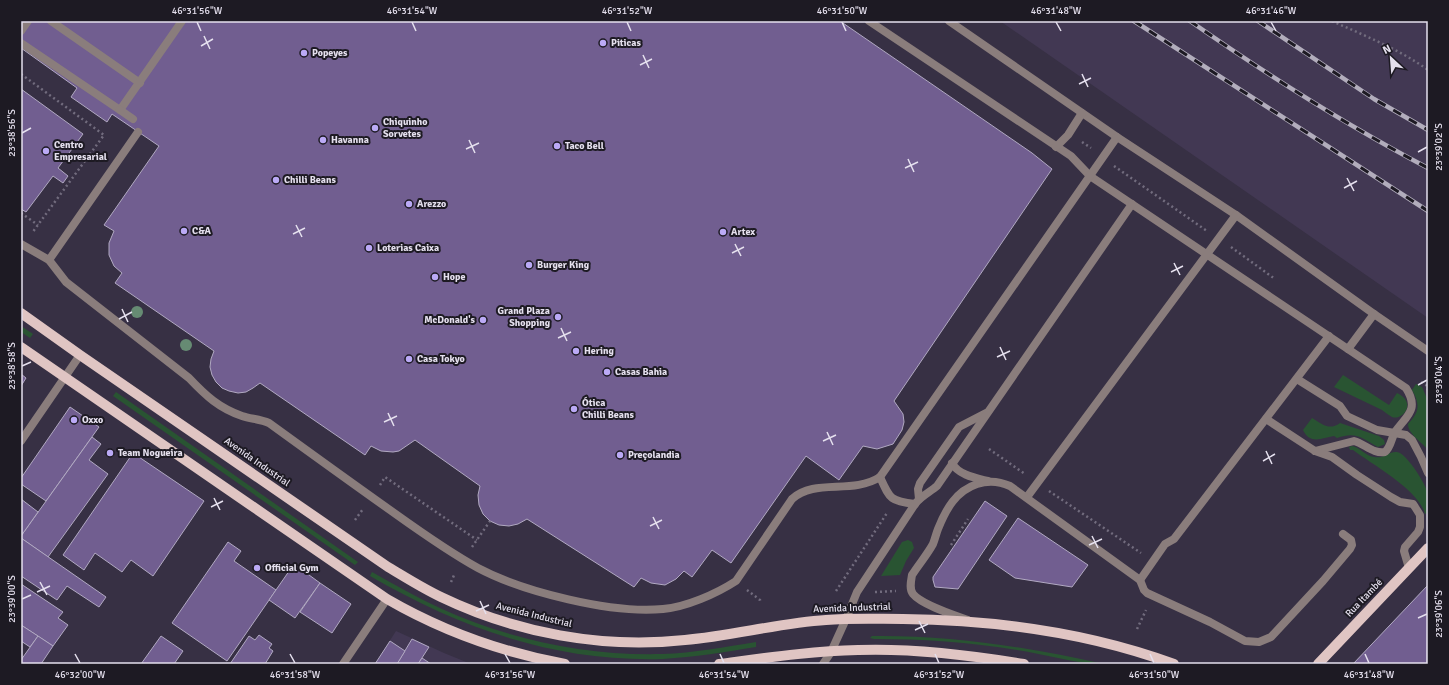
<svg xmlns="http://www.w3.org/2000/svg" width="1449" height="685" font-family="Signika,sans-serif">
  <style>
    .built { fill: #423853 }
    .green { fill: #295432 }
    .building { fill: #715e90; stroke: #b1a9c2 }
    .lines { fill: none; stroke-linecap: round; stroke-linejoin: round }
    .path { stroke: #726c7e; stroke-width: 2.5; stroke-dasharray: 2 3; stroke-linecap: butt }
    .service { stroke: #8a7d7c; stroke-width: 8 }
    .minor { stroke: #8a7d7c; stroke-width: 8 }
    .tertiary { stroke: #8a7d7c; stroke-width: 8 }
    .primary { stroke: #e0c5c3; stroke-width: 10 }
    .rail-casing { stroke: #b2adbc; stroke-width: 4.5 }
    .rail { stroke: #1d1a23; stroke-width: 3; stroke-dasharray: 9; stroke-linecap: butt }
    .tree { fill: #668b73 }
    .ticks { fill: none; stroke: #e5e0ee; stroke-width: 1.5 }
    .poi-dot { fill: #bbaaf6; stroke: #1d1a23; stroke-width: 1.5 }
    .labels { text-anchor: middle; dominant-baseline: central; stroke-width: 4; stroke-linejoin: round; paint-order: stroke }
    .poi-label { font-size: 10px; font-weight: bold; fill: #e5e0ee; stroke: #1d1a23; text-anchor: start }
    .street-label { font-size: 10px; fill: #e5e0ee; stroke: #1d1a23 }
    .neatline { fill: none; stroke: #e5e0ee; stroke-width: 1.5 }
    .ticks-label { font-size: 10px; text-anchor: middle; fill: #e5e0ee }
  </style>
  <rect width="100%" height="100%" fill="#373044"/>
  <!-- built -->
  <g class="built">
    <path d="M1000,21H1428V318Z"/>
    <path d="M396,631L444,653L471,664H375Z"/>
  </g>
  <!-- green -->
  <g class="green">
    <path d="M21,326L33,334L30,338L21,332Z"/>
    <path d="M1343,375L1389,405L1397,393C1418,403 1402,421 1392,417C1388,415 1385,412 1382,410C1366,402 1350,395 1334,387Z"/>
    <path d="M1416,384L1422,387L1428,401V450C1422,442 1408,434 1408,424C1420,412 1420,404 1412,390Z"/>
    <path d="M116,392L358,562L355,565L113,396Z"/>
    <path d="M1312,418C1322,424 1329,431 1340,423L1379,436L1384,440L1385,444L1378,447C1362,438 1356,431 1337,438L1334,436C1322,438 1310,445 1303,430Z"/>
    <path d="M1352,446C1360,447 1365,456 1374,457C1384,459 1389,451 1397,452C1406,452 1427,486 1428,494C1429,500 1428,506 1428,512L1425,514C1419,490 1373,465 1353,450H1350L1349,447Z"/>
    <path d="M908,540L912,542L914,548L906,561L900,575L881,576L902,542Z"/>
    <path d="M372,572C395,585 418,598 442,609C511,640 587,656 662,654C694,653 725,647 756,642V647C726,652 694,657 663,659C555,662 462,629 370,576Z"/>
    <path d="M872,636C951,635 1028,647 1104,664C1076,664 1045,654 1017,650C969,642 922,639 874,639L870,638Z"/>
  </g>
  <!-- building -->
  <g class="building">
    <path d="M21,21H840L1032,153L1052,169L894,401L903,414L904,422L902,430L893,444L877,449L863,446L839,480L806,456L731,563L712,550L692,577L684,571L676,579L665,585L651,583L641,578L634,587L527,519L518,524L509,526L499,525L490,521L483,514L479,505L478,495L480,486L415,440L399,451L393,452L381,451L371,446L365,455L260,383L253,388L246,392L238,393L229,391L222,388L216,382L212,375L210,367L211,359L214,351L115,283L122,273L114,266L109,255V243L114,231L104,225L159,146L112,114L107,122L71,97L77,88L21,48Z"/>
    <path d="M21,89L83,134L58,168L68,176L63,183L53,176L26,212L21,209Z"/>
    <path d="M21,374L26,378L21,386Z"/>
    <path d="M70,407L99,427L46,501L21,484V478Z"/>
    <path d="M92,437L101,444L89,460L108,474L48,557L21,538V536Z"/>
    <path d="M133,453L204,501L153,576L131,560L122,572L95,553L84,570L63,555Z"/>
    <path d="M21,499L38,512L21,536Z"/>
    <path d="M985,501L1007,516L958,589L935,587L933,580V577Z"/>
    <path d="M1018,518L1088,565L1072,587L1015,578L989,560Z"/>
    <path d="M21,538L106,597L99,607L67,586L57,600L21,576Z"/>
    <path d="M228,542L241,551L234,561L276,590L227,661L172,623Z"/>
    <path d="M294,564L320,583L295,618L269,600Z"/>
    <path d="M320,583L351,604L332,633L300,612Z"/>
    <path d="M21,584L63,612L58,618L68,625L53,646L21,625Z"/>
    <path d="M1428,585L1427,664H1353Z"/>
    <path d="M21,625L38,636L30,647L21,641Z"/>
    <path d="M259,635L272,644L269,648L273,651L265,664H230L249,636L255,640Z"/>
    <path d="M38,636L53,646L41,664H21V660Z"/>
    <path d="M161,636L183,651L174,664H141Z"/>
    <path d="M412,639L429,647L418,664H397Z"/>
    <path d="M390,641L405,651L397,664H375Z"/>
    <path d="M422,658L431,664H418Z"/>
  </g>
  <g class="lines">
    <!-- path -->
    <g class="path">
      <path d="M1332,21C1365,36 1399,49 1428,70"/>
      <path d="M21,74L104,135L32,233"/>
      <path d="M1082,142L1091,148"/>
      <path d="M1114,166L1207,231"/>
      <path d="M21,213L38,225"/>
      <path d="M1231,247L1275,279"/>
      <path d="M1421,382L1426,385L1428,390"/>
      <path d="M989,449L1025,474"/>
      <path d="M380,485L385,477L477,540"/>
      <path d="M1049,491L1141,553"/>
      <path d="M355,520L363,509"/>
      <path d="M951,545L968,519"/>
      <path d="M472,547L490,521"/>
      <path d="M451,582L455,573"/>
      <path d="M747,590L760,600L761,603"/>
      <path d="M836,591L887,513"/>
      <path d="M875,592L896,591"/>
      <path d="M1137,629L1146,610"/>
    </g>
    <!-- service -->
    <g class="service">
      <path d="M51,21L140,83"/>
      <path d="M869,21L1071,156L1090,176L1406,388C1420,410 1406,416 1395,432C1391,439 1391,447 1385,452C1373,454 1365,444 1354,441L1315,451"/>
      <path d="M949,21L1117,137L1236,215L1374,314L1428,351"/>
      <path d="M21,31L28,21"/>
      <path d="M21,43L120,110L182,21"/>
      <path d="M120,110L133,119"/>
      <path d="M1056,147L1068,135L1082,113"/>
      <path d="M21,244L49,260L66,282L189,378C206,396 219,408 242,416C251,419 260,419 269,423C309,452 349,481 390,510C418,530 447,551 478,568C523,592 612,614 663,609C686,607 716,594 736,581L792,499C815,478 852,495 880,477L1117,137"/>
      <path d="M49,260L138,132"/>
      <path d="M1348,349L1374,314"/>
      <path d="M1297,379L1340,406L1347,416L1377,430L1406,435L1412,440L1421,457L1428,473"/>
      <path d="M1266,419L1315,451L1332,457L1357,475L1391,497L1400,502L1413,504L1415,507L1420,515V527L1418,532L1405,547L1404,551L1409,568"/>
      <path d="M952,463C958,475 976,478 988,481"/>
      <path d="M880,477C890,499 890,501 915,504"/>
      <path d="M1027,497L1236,215"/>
      <path d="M919,499L918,489L920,483L959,427L986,413"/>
      <path d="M1140,580L1165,544L1174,539L1329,336"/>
      <path d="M846,619L857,592L915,504C921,496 930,492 937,486L1132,204"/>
      <path d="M968,620C954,615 922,605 913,594C909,589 911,581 912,575C919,564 927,555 933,544C935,539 936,534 938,529C946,509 956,491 977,484C989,480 999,481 1010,486L1140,580L1144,590L1147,593L1210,622L1245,641L1259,642L1271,637L1323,581L1350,549L1352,545L1351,540L1343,534"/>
    </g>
    <!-- minor -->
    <g class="minor">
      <path d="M21,441L80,355"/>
      <path d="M343,664L387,599"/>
    </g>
    <!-- tertiary -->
    <path class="tertiary" d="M823,664L831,652L846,619"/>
    <!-- primary -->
    <g class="primary">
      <path d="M21,313L80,355L388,567C405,577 422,588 441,597C516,633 602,649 685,640C732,636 779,623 826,620C851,618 877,619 903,619C995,620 1087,632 1174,664"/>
      <path d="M21,347L387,599C444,632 500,652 565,664"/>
      <path d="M719,664C765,658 812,651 858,650C914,648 970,655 1024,664"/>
      <path d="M1318,664L1428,548"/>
    </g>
    <!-- rail casing -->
    <g class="rail-casing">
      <g id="rail">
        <path d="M1134,21L1428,211"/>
        <path d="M1190,21C1266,74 1346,125 1428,168"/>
        <path d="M1258,21L1374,99L1428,130"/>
      </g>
    </g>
    <!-- rail -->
    <use href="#rail" class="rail"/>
  </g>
  <!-- trees -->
  <g class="tree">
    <circle cx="137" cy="312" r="6"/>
    <circle cx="186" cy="345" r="6"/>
  </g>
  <!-- ticks -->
  <path class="ticks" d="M197,22L201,31M412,22L416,31M627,22L631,31M842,22L846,31M1056,22L1061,31M1271,22L1276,31M204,36L210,49M201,46L213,39M643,55L649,68M640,65L652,59M1082,74L1088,87M1079,84L1091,78M22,133L31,128M469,140L475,153M466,149L479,143M1418,152L1427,147M908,159L914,172M905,168L918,162M1347,178L1354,191M1344,188L1357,181M296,225L302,237M293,234L305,228M735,244L741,256M732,253L744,247M1174,263L1180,275M1171,272L1183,266M122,309L128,322M119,319L132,312M561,328L567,341M558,338L571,332M1000,347L1006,360M997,357L1010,351M22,366L31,362M1418,385L1427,380M388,413L394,426M384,422L397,416M827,432L833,445M823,441L836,435M1266,451L1272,464M1263,461L1275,454M214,498L220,510M211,507L223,501M653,517L659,529M650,526L662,520M1092,536L1098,548M1089,545L1102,539M40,582L47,595M37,592L50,586M22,599L31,595M480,601L486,614M476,611L489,605M1418,618L1427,614M919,621L925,633M915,630L928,624M75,654L80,663M290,654L295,663M505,654L510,663M720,654L724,663M935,654L939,663M1150,654L1154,663M1365,654L1369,663"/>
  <!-- markers -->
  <g class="poi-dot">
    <circle cx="603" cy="43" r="4"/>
    <circle cx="304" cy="53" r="4"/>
    <circle cx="375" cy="128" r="4"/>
    <circle cx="323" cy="140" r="4"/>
    <circle cx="557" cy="146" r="4"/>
    <circle cx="46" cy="151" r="4"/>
    <circle cx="276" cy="180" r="4"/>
    <circle cx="409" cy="204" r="4"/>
    <circle cx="184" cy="231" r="4"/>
    <circle cx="723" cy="232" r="4"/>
    <circle cx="369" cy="248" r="4"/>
    <circle cx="529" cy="265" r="4"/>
    <circle cx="435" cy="277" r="4"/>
    <circle cx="558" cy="317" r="4"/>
    <circle cx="483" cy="320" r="4"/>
    <circle cx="576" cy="351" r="4"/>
    <circle cx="409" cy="359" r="4"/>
    <circle cx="607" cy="372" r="4"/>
    <circle cx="574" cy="409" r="4"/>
    <circle cx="74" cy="420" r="4"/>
    <circle cx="110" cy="453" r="4"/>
    <circle cx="620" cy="455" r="4"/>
    <circle cx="257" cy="568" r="4"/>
  </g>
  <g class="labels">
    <!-- poi labels -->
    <g class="poi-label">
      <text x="611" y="43">Piticas</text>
      <text x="312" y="53">Popeyes</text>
      <text x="383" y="122">Chiquinho<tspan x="383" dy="12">Sorvetes</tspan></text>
      <text x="331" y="140">Havanna</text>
      <text x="54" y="145">Centro<tspan x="54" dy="12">Empresarial</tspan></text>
      <text x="565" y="146">Taco Bell</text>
      <text x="284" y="180">Chilli Beans</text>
      <text x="417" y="204">Arezzo</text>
      <text x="192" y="231">C&amp;A</text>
      <text x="731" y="232">Artex</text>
      <text x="377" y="248">Loterias Caixa</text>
      <text x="537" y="265">Burger King</text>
      <text x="443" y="277">Hope</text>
      <text x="550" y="311" text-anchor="end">Grand Plaza<tspan x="550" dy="12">Shopping</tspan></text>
      <text x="475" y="320" text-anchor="end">McDonald's</text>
      <text x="584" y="351">Hering</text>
      <text x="417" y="359">Casa Tokyo</text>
      <text x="615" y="372">Casas Bahia</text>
      <text x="582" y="403">Ótica<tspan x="582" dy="12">Chilli Beans</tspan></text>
      <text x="82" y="420">Oxxo</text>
      <text x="118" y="453">Team Nogueira</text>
      <text x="628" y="455">Preçolandia</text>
      <text x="265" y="568">Official Gym</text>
    </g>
    <!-- street labels -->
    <g class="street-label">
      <text transform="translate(257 462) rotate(35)">Avenida Industrial</text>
      <text transform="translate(1364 598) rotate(-46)">Rua Itambé</text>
      <text transform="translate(852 608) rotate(-2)">Avenida Industrial</text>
      <text transform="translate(534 615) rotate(14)">Avenida Industrial</text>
    </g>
  </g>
  <!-- border -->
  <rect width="1449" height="685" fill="none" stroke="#1d1a23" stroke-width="44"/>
  <!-- north arrow -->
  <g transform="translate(1391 58) rotate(334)" stroke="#1d1a23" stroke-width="3" paint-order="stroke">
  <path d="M0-3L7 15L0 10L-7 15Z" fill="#e5e0ee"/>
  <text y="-6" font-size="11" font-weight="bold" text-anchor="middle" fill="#e5e0ee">N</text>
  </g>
  <rect x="22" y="22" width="1405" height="641" class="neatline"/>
  <g class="ticks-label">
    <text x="197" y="14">46°31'56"W</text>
    <text x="412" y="14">46°31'54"W</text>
    <text x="627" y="14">46°31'52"W</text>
    <text x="842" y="14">46°31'50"W</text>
    <text x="1056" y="14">46°31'48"W</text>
    <text x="1271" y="14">46°31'46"W</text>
    <text transform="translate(11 133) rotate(-90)" y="4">23°38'56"S</text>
    <text transform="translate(1438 147) rotate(-90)" y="4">23°39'02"S</text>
    <text transform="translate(11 366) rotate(-90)" y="4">23°38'58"S</text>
    <text transform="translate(1438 380) rotate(-90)" y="4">23°39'04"S</text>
    <text transform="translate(11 599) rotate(-90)" y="4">23°39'00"S</text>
    <text transform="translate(1438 614) rotate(-90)" y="4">23°39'06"S</text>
    <text x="80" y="678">46°32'00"W</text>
    <text x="295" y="678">46°31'58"W</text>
    <text x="510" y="678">46°31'56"W</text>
    <text x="724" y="678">46°31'54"W</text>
    <text x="939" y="678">46°31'52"W</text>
    <text x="1154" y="678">46°31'50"W</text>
    <text x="1369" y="678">46°31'48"W</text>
  </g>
</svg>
